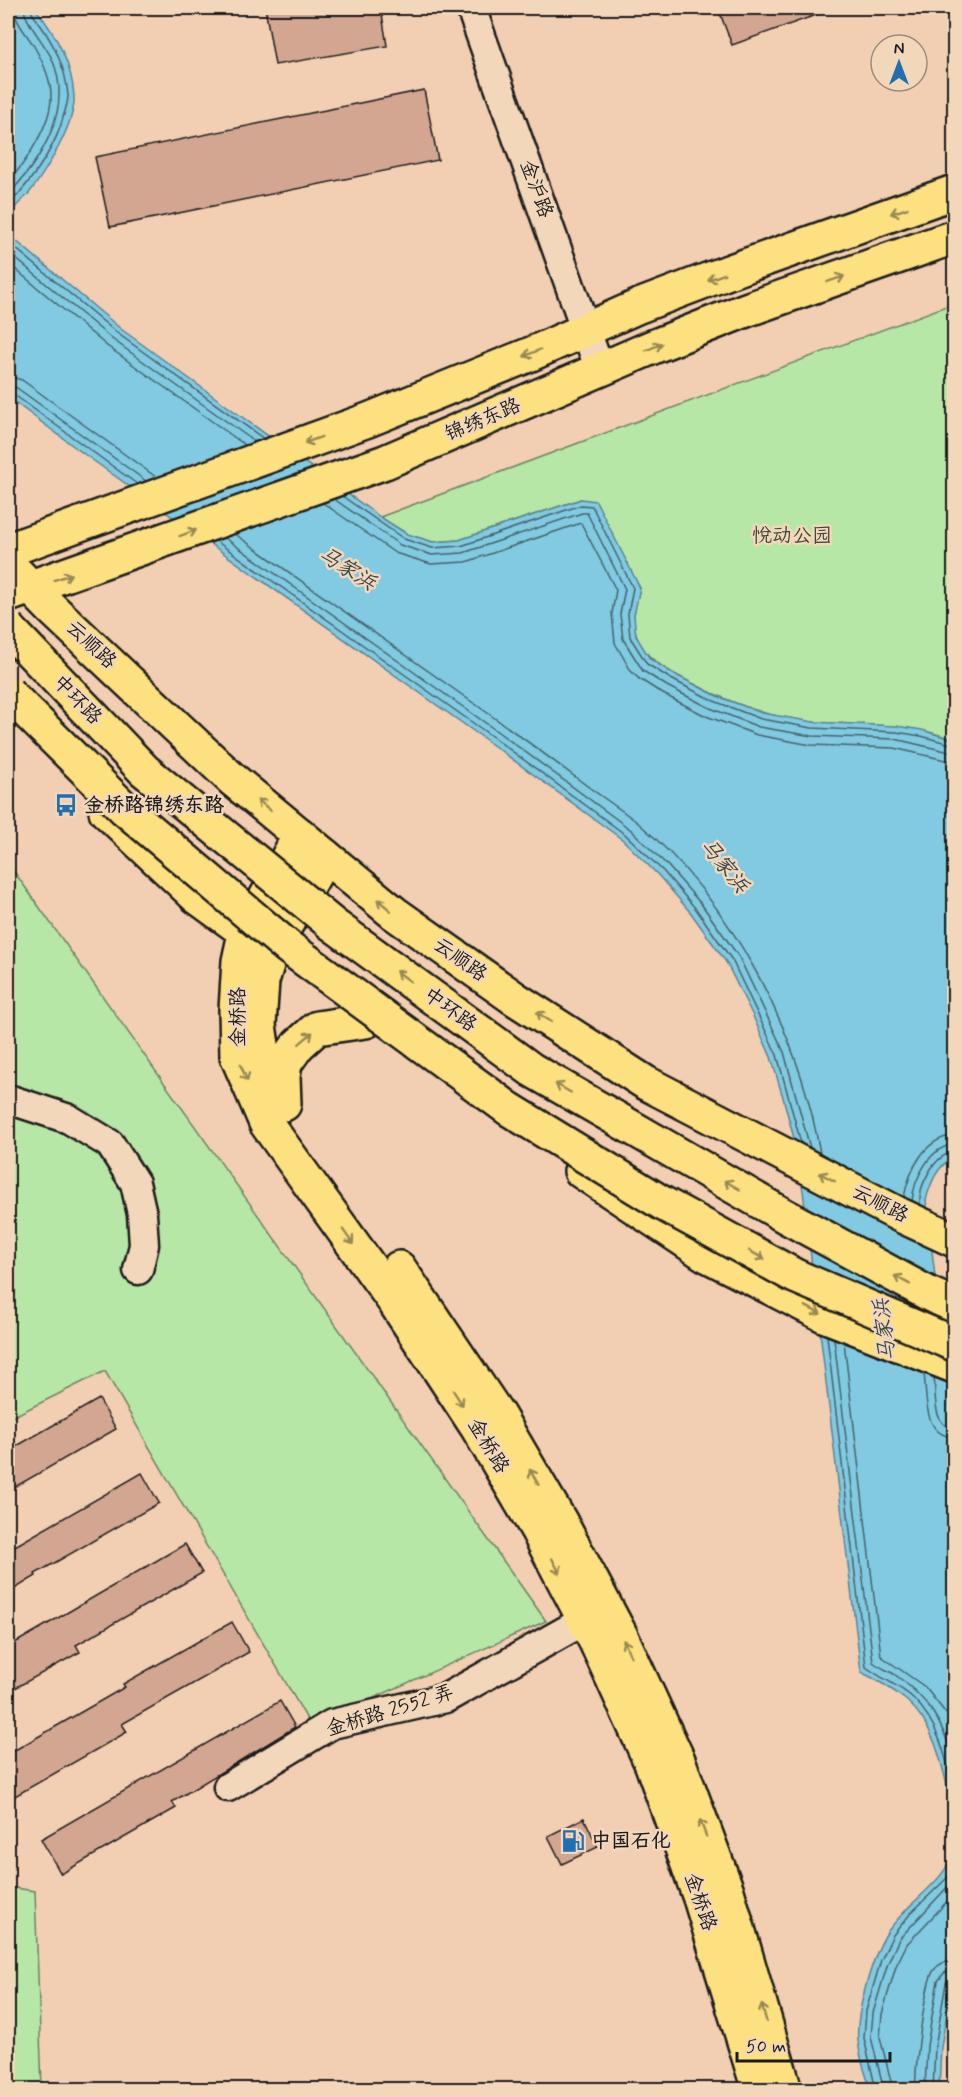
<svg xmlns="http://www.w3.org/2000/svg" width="962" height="2097" font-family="Mynerve,'LXGW WenKai TC',sans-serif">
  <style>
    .green { fill: #b7e7a6; stroke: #6a8261; stroke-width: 1.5 }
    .water { fill: #81cae2; stroke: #598493; stroke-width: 1.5 }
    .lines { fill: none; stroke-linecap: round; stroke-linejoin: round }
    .shore { stroke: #44626b; stroke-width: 1.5 }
    .building { fill: #d3a691; stroke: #1c1c1c; stroke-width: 1.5 }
    .minor-casing { stroke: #1c1c1c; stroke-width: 33 }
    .major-casing { stroke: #1c1c1c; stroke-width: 38 }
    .minor { stroke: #f3d7ba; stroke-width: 28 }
    .major { stroke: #fde080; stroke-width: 33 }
    .highway-bridge-casing { stroke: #1c1c1c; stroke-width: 38; stroke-linecap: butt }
    .highway-bridge { stroke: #fde080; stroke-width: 33 }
    .oneway { stroke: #988853 }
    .labels { text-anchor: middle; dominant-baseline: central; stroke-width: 5; stroke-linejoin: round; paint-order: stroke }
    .street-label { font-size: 20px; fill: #1c1c1c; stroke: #f3d7ba }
    .park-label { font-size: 20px; fill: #3b4538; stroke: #f3d7ba }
    .poi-label { font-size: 20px; font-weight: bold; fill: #1c1c1c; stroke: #f3d7ba; text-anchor: start }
    .water-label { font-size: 21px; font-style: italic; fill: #35484e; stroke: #f3d7ba }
  </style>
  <rect width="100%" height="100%" fill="#f2cfb3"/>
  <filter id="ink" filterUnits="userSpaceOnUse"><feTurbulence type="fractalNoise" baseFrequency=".0167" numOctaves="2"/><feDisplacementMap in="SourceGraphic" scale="12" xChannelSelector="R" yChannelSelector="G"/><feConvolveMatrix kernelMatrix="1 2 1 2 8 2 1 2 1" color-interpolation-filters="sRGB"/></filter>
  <g filter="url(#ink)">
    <!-- green -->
    <g class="green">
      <path d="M954,303V740C909,722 861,726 814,722C770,719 730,703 692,683C662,668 632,653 634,615C634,606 638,596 640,588L581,499L459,540L433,542L407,534L380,517Z"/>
      <path d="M8,863L546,1621L311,1726L105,1371L8,1419Z"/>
      <path d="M8,1887L35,1891L42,2089H8Z"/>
    </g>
    <!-- water -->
    <g class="water">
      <path d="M8,8H35C55,33 72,63 74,96C76,123 46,171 30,192C23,200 14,207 8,216Z"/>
      <path d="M8,234L121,329L380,517L407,534L433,542L459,540L581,499L596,501L640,588L634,615L636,636L650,659L674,674L717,696L762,713L813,722L896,726L922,730L954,740V1157C937,1166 931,1182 926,1200L954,1438V1815C944,1777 939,1729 907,1701C893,1689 877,1680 861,1672L803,1191L796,1146L784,1101L771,1057L753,1016L726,962L691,913L659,876L623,840L486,740L84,454L8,397Z"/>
      <path d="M954,1845V1973L941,2047L939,2089H871C865,2074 860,2058 858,2041C855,2014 873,1954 888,1931C893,1924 900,1917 906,1910C924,1891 951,1874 954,1845Z"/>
    </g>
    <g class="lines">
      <!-- shore -->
      <g class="shore">
        <path d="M8,182C25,164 52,123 51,96C51,80 43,62 35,48C28,35 15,23 14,8"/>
        <path d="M8,195C41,160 74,109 52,59C46,45 24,21 24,8"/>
        <path d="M8,206C32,180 56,149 64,114C66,108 68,101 68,96C66,64 50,37 32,13L31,8"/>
        <path d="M8,242L117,333L264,439"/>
        <path d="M8,252L112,339L255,442"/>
        <path d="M8,263L107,346L245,445"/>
        <path d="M8,376L22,380L156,477"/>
        <path d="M8,385L17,388L146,481"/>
        <path d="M8,393L13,394L137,484"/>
        <path d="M342,496L404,539L432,548L461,546L581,505L592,506L633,588L628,614L630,637L647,664L671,679L714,701L761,719L812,728L896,732L921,736L954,745"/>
        <path d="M334,499L400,545L432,555L463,553L582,513H587L625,589L620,614L623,639L643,671L667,686L710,708L759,727L812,736L895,739L954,753"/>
        <path d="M323,503L395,553L431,564L466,562L581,523L616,590L612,613L615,643L631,671L638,678L663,694L706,716L757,735L811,745L894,748L954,762"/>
        <path d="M235,534C314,590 393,646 472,702C508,727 543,753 578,779C597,794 618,807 637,822C732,902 799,1032 820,1153"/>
        <path d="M225,538L494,729L630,829L668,866L702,905L739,957L784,1052L810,1148"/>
        <path d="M216,541L490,735L626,835L663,871L696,909L732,960L777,1055L801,1143"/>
        <path d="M904,1197C909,1172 924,1137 954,1136"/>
        <path d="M912,1201C914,1179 930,1146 954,1145"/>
        <path d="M920,1205C918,1186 934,1155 954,1152"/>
        <path d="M827,1336L866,1667C880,1678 899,1685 913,1698C939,1723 946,1758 954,1792"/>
        <path d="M834,1339L873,1662C879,1667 887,1670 894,1674C927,1697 944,1723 954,1762"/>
        <path d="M844,1342L881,1656L925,1687L948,1716L954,1733"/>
        <path d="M924,1374C927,1397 923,1436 954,1437"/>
        <path d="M934,1377C936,1394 932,1427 954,1428"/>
        <path d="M876,2090L864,2038L866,2011L881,1960L893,1935L911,1913L948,1877L954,1863"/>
        <path d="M884,2090L871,2037L873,2013L888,1963L899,1939L954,1880"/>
        <path d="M893,2090L880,2037L882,2014L896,1966L907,1944L954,1894"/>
        <path d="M916,2090C914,2072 925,1982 934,1970C939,1963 946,1961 954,1961"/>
        <path d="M925,2090L927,2046L938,1981L944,1973L954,1970"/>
        <path d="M933,2090L935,2047L946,1983L949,1978L954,1977"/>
      </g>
    </g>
    <!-- building -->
    <g class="building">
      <path d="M265,8H381L387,46L275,65Z"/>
      <path d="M718,8H829L830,10L732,45Z"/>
      <path d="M424,90L438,160L110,227L95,157Z"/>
      <path d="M99,1399L116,1429L8,1491V1451Z"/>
      <path d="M142,1473L159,1503L35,1574L36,1576L8,1593V1550Z"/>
      <path d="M185,1544L202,1573L76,1645L80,1652L8,1692V1647Z"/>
      <path d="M232,1622L249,1652L122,1724L127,1732L8,1800V1754L125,1687L123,1684Z"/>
      <path d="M280,1701L295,1727L172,1802L176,1808L61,1874L41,1839Z"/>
      <path d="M584,1818L598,1847L562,1864L548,1836Z"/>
    </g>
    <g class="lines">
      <!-- minor casing -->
      <g class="minor-casing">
        <g id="minor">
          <path d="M471,8L600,370"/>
          <path d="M8,1099L69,1119L110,1144L135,1183L142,1214L144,1245L138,1270"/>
          <path d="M228,1787L332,1724L446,1698L585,1620"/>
        </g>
      </g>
      <!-- major casing -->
      <g class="major-casing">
        <g id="major">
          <path d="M8,550L368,420L531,354L639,306L731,271L954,192"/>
          <path d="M8,564L52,609L232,779L394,913L514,998L646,1083L900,1215L954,1240"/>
          <path d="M11,594L385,462L655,346L746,310L954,237"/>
          <path d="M106,811L197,897L263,945"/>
          <path d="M300,835L244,938L239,961L236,1010L237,1056L266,1123L394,1301L477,1427L538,1531L596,1642L652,1765L700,1898L759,2090"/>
          <path d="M281,1102L265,1066L259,1025L262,981L271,951L325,856"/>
          <path d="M284,1104L283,1077L285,1063L298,1045L317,1028L366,1021"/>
          <path d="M581,1171L705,1254L826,1316L954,1366"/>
          <path d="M399,1268L498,1415L560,1521L620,1634L678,1760L727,1891L785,2090"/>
        </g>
      </g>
      <!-- minor -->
      <use href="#minor" class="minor"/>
      <!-- major -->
      <use href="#major" class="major"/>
      <!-- highway-bridge casing -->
      <g class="highway-bridge-casing">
        <g id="highway-bridge">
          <path d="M8,628L144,770L332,924L532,1070L785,1216L931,1295L954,1305"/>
          <path d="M8,693L125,809L288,947L509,1109L662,1203L795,1276L954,1344"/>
        </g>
      </g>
      <!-- highway-bridge -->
      <use href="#highway-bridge" class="highway-bridge"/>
    </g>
    <!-- one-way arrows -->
    <defs><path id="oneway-shaft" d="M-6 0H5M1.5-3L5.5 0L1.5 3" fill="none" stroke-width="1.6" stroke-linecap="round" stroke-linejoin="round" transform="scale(1.5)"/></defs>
    <g class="oneway">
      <use href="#oneway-shaft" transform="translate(899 211) rotate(161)"/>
      <use href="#oneway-shaft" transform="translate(716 277) rotate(159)"/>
      <use href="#oneway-shaft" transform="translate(836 279) rotate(-19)"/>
      <use href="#oneway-shaft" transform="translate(654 347) rotate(-23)"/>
      <use href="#oneway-shaft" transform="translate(532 353) rotate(157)"/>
      <use href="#oneway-shaft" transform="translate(313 440) rotate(160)"/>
      <use href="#oneway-shaft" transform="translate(188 533) rotate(-20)"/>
      <use href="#oneway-shaft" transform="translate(63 577) rotate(-19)"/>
      <use href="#oneway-shaft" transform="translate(264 805) rotate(-140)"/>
      <use href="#oneway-shaft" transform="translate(384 905) rotate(-140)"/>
      <use href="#oneway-shaft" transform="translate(403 976) rotate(-144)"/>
      <use href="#oneway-shaft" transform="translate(544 1017) rotate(-147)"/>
      <use href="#oneway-shaft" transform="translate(306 1038) rotate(-41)"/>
      <use href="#oneway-shaft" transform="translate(244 1073) rotate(67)"/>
      <use href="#oneway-shaft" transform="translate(563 1088) rotate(-150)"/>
      <use href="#oneway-shaft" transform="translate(827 1177) rotate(-152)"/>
      <use href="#oneway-shaft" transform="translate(732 1185) rotate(-150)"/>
      <use href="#oneway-shaft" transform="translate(348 1237) rotate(55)"/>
      <use href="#oneway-shaft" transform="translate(757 1255) rotate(29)"/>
      <use href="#oneway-shaft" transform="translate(902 1280) rotate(-151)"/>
      <use href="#oneway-shaft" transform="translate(813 1310) rotate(27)"/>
      <use href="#oneway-shaft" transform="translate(458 1398) rotate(57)"/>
      <use href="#oneway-shaft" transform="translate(534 1477) rotate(-120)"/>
      <use href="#oneway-shaft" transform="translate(556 1566) rotate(62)"/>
      <use href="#oneway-shaft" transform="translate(627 1648) rotate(-115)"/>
      <use href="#oneway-shaft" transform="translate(703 1828) rotate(-111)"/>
      <use href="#oneway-shaft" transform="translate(764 2013) rotate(-106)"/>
    </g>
  </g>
  <!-- icons -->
  <defs>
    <g id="bus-bare" transform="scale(1.8)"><path d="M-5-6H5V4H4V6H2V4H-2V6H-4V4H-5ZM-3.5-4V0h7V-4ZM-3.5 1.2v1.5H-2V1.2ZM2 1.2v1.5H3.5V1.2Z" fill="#1f6fb2" stroke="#f3d7ba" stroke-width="2.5" paint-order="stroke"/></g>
    <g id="fuel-bare" transform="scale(1.8)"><path d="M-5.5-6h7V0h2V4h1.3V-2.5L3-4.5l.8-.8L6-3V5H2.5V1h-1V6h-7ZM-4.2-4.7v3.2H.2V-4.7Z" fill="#1f6fb2" stroke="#f3d7ba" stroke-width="2.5" paint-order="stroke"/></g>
  </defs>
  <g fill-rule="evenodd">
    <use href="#bus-bare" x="66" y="805"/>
    <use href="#fuel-bare" x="573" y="1841"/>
  </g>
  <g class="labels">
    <!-- street labels -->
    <g class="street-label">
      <text transform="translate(536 189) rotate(70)">金沪路</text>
      <text transform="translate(483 420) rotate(-23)">锦绣东路</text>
      <text transform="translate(91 645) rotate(43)">云顺路</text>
      <text transform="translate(77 700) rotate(46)">中环路</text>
      <text transform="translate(460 960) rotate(35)">云顺路</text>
      <text transform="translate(450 1010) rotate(36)">中环路</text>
      <text transform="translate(238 1017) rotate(-90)">金桥路</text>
      <text transform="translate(880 1204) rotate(27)">云顺路</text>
      <text transform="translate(488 1446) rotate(59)">金桥路</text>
      <text transform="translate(390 1711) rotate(-17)">金桥路 2552 弄</text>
      <text transform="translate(700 1902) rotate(71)">金桥路</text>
    </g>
    <!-- park labels -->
    <g class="park-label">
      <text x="792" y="536">悦动公园</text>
    </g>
    <!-- poi labels -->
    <g class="poi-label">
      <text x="84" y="805">金桥路锦绣东路</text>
      <text x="591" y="1841">中国石化</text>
    </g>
    <!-- water labels -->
    <g class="water-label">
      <text transform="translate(347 569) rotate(32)">马家浜</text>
      <text transform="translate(724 866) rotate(51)">马家浜</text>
      <text transform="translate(885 1330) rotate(-97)">马家浜</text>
    </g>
  </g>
  <!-- margin -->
  <rect width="962" height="2097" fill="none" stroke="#f3d7ba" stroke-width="30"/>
  <rect x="15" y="15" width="932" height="2067" fill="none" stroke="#1c1c1c" stroke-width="2" filter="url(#ink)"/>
  <!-- north arrow -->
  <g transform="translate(899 63)"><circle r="28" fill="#f3d7ba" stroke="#9d8c7b" stroke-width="1.5"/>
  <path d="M0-4.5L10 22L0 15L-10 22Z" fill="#1f6fb2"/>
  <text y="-9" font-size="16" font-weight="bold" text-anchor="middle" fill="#1c1c1c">N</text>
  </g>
  <!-- scale -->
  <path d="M737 2052v9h153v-9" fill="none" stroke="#1c1c1c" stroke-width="3"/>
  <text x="746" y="2052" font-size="18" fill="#1c1c1c" stroke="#f3d7ba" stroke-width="4.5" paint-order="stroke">50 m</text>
</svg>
